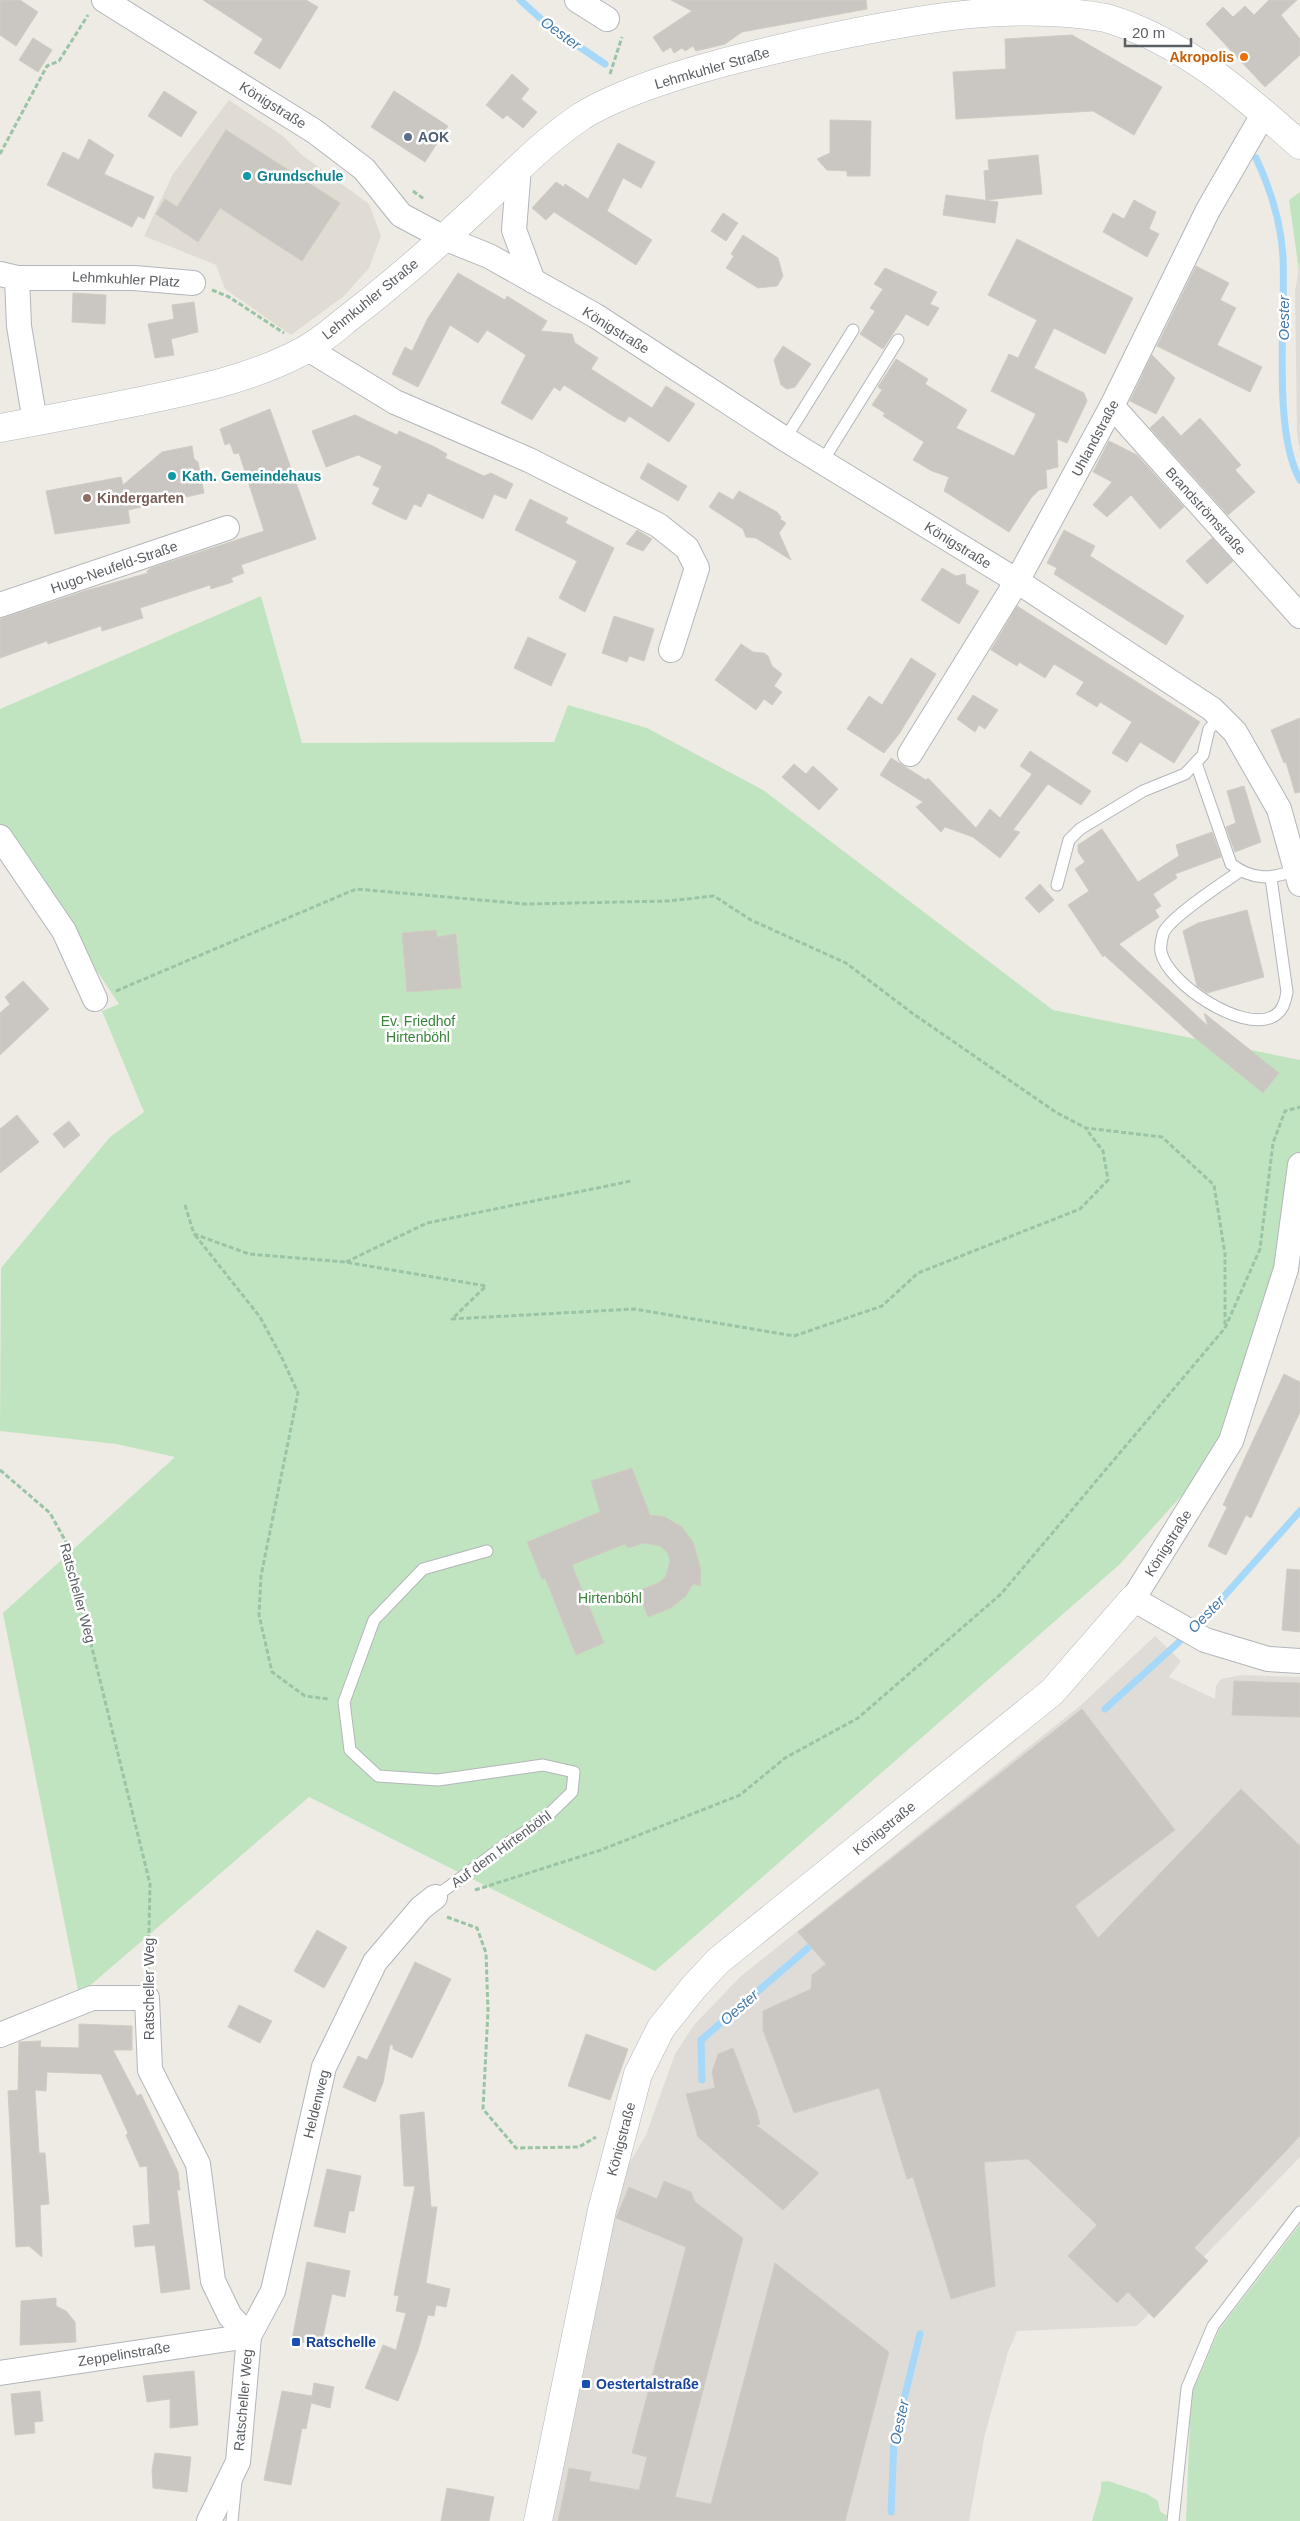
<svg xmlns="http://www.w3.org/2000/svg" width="1300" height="2521" font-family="Helvetica,sans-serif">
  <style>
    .industrial { fill: #dfdcd7 }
    .education { fill: #e0dcd4 }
    .green { fill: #c1e4c0 }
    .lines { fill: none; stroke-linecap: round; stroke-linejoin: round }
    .stream { stroke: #a6d8fa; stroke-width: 7 }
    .building { fill: #cac7c2; stroke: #d1ccc2 }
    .lane-casing { stroke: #b3b6ba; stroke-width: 13 }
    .street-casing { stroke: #b3b6ba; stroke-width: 26 }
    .secondary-casing { stroke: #b5b8bd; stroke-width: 29 }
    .path { stroke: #9ac4a5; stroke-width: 3; stroke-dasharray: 5 2.5; stroke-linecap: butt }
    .lane { stroke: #fff; stroke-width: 11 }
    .street { stroke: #fff; stroke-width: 24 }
    .secondary { stroke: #fff; stroke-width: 28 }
    .food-dot { fill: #e8710a; stroke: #fff; stroke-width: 2 }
    .service-dot { fill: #5c6f8a; stroke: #fff; stroke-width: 2 }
    .culture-dot { fill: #0f9aa8; stroke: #fff; stroke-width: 2 }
    .education-dot { fill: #8d6e63; stroke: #fff; stroke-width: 2 }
    .transit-dot { fill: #1a4fb4; stroke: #fff; stroke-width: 2 }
    .labels { text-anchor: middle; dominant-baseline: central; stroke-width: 5; stroke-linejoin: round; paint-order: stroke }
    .food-label { font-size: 14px; font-weight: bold; fill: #c56008; stroke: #fff; text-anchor: end }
    .street-label { font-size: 14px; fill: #5b5f63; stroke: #fff }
    .service-label { font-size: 14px; font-weight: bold; fill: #4e5e75; stroke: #fff; text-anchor: start }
    .culture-label { font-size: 14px; font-weight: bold; fill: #0d838f; stroke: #fff; text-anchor: start }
    .education-label { font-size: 14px; font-weight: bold; fill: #785e54; stroke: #fff; text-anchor: start }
    .park-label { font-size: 14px; fill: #3a843b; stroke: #fff }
    .transit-label { font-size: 14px; font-weight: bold; fill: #164399; stroke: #fff; text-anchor: start }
    .water-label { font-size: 15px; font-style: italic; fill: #4379ac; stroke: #fff }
  </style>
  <rect width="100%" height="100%" fill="#edebe3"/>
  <!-- industrial -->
  <g class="industrial">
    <path d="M1300,262V452L1297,434L1295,291Z"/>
    <path d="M1155,1636L1181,1661L1169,1677L1215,1699L1216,1686L1221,1679L1242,1675L1300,1677V2157L1137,2326L1017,2331L1008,2352L985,2434L969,2521H547L602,2210L646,2135L675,2054L694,2025L741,1976L1080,1706Z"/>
  </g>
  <!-- education -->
  <path class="education" d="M229,100L284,137L302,155L369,204L381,236L369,268L344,296L291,335L225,289L216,265L144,236L173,174Z"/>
  <!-- green -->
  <g class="green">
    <path d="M1300,192V262L1299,271L1289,200Z"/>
    <path d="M261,596L302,743L554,742L568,705L647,728L763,790L1053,1010L1300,1060V1165L1231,1441L1119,1565L655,1971L309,1797L79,1995L3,1613L175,1457L116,1444L0,1431L1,1268L110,1137L144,1112L102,1011L119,1004L0,826V709Z"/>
    <path d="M1300,2224V2521H1186L1191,2395L1219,2330Z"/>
    <path d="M1108,2481L1147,2494L1158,2501L1160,2511L1167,2516L1166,2521H1092L1101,2490V2482Z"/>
  </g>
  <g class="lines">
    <!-- stream -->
    <g class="stream">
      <path d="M520,0L550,27L605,64"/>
      <path d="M1256,158C1271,190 1281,222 1283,257C1286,317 1272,430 1300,480"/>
      <path d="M1105,1709L1201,1622L1300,1511"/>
      <path d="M702,2080L701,2040L808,1948"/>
      <path d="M891,2512L894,2440L920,2334"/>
    </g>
  </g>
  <!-- building -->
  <g class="building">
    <path d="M0,0H20L38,12L16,46L0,35Z"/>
    <path d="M203,0H306L318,7L280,69L254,53L263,39Z"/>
    <path d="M671,0H866L867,9L742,32L725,44L696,51L693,46L685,51L682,48L674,53L671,47L663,52L653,37L692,11Z"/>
    <path d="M1269,0H1297L1281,15L1300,39V55L1265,87L1206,24L1223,7L1233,17L1245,6L1254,15Z"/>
    <path d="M1072,35L1162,87L1134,135L1093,111L956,119L953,72L1006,69L1005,39Z"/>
    <path d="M33,38L52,50L38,72L19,60Z"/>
    <path d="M512,74L529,89L521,99L537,112L523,128L507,115L503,119L486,105Z"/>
    <path d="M164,91L197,112L181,137L148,116Z"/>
    <path d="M394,91L448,126L425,162L371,127Z"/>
    <path d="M830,120L871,121L870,176H847V171L827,170L817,159L830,153Z"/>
    <path d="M226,130L340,203L302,261L220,208L198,242L156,214L165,199L177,207Z"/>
    <path d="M89,139L114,155L104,174L154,197L144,219L138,216L132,227L47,185L63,152L79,160Z"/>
    <path d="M618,143L655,162L641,188L623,178L607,211L652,240L636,265L554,212L546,220L532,208L556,182L564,187L565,184L588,199Z"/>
    <path d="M1038,155L1042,194L986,200L984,171L989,170L988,160Z"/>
    <path d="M946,195L998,202L995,223L943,215Z"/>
    <path d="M1134,200L1156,212L1149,229L1159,234L1147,257L1103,232L1113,213L1124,219Z"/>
    <path d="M723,213L738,223L726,241L711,231Z"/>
    <path d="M743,235L778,258L783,276L777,286L758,288L726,268L734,256L731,254Z"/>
    <path d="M1017,239L1133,298L1105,354L1054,328L1034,368L1084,393L1087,401L1067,443L1057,439L1058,467L1046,470L1047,488L1039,490L1031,498L1009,532L944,491L949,477L932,471L913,460L924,442L883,416L885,413L872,405L882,390L878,387L896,359L928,379L925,384L967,410L956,428L1014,456L1036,414L991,391L1009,354L1018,358L1037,320L988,295Z"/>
    <path d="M1196,266L1229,283L1220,300L1236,308L1217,345L1262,367L1250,392L1157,346Z"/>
    <path d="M885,268L937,292L930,304L939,308L928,326L906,314L883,349L860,334L875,311L870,308L883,289L874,284Z"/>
    <path d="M458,273L505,300L507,296L547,321L541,331L572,334L575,343L598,358L591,369L652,408L666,386L695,404L669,442L629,416L625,422L618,419L564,385L560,391L554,387L532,420L501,403L526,355L487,330L478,343L450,325L418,387L392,374L405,347L412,351L428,318Z"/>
    <path d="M73,293L106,295L105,324L72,322Z"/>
    <path d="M194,302L198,332L171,339L174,355L155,358L148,324L174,319L172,305Z"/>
    <path d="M783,346L811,364L795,387L787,389L781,385L774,360Z"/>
    <path d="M1152,355L1175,378L1156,414L1130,401Z"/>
    <path d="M270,409L316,539L241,565L244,573L231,578L233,582L211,589L210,585L140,608L143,618L102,631L101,626L48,644L47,641L0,658V619L85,591L148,573L147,571L151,568L264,531L239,453L234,454L230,443L225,445L220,429Z"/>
    <path d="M355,415L397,435L399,431L435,447L447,454L445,458L484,476L491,473L513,484L506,499L494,494L483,519L428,493L421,507L414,504L406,520L372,504L380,488L373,485L382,466L358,455L326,467L312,431Z"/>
    <path d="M1163,416L1181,436L1200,418L1241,465L1235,470L1255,492L1228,515L1150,428Z"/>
    <path d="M1109,441L1137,455L1184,507L1160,529L1131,495L1107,517L1093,505L1112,482L1093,472Z"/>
    <path d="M192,446L194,459L198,462L204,493L128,510L130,523L55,534L46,491L121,477L123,485L162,452Z"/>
    <path d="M648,463L687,486L678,501L640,478Z"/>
    <path d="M739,491L777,512L781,517L780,519L786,523L779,533L791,560L756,538L746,537L743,529L709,507L719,492L733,500Z"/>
    <path d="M530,499L568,518L565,523L614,548L585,612L559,598L577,561L515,530Z"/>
    <path d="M637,530L652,539L643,551L626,544Z"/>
    <path d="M1064,530L1095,546L1090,556L1184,616L1166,645L1054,574L1057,568L1047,563Z"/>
    <path d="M1212,538L1233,561L1207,584L1186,561Z"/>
    <path d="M942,568L956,576L965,574L966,584L979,591L959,624L921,600Z"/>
    <path d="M1017,606L1200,722L1174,763L1140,742L1127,762L1112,753L1132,722L1100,702L1097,707L1076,694L1084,682L1054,664L1045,678L1019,662L1017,666L991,650Z"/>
    <path d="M614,616L654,629L644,661L629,656L627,662L602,653Z"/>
    <path d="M528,637L566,654L551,686L514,668Z"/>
    <path d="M741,644L753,652L764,653L768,656L772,666L782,674L774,686L782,692L772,705L764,699L756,710L715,680Z"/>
    <path d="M911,658L936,674L899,734L884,753L847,729L869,696L882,705Z"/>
    <path d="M973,695L998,710L985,729L979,725L975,732L957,719Z"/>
    <path d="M1300,718V792L1295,793L1286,762L1284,763L1271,730Z"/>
    <path d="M1030,751L1091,791L1081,805L1048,784L1013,830L1020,832L1000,858L973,837L945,827L941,832L916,807L923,802L880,775L891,758L926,780L928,778L976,828L990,809L1000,818L1032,774L1020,766Z"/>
    <path d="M794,764L806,774L813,766L838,789L819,810L782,777Z"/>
    <path d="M1244,786L1261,842L1235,852L1226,827L1236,823L1227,791Z"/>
    <path d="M1102,829L1138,882L1179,856L1176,845L1212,832L1221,857L1175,874L1177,878L1153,894L1161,906L1155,910L1159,917L1119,944L1208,1026L1204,1013L1279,1073L1263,1093L1194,1037L1104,955L1103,957L1068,905L1089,891L1075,869L1085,862L1078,852V845Z"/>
    <path d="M1040,884L1054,900L1039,913L1025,898Z"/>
    <path d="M1247,910L1264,977L1207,993L1197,986L1183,931L1198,923Z"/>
    <path d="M436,930L437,937L456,934L461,988L407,992L402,933Z"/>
    <path d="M23,981L49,1009L0,1055V1013L10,1004L5,997Z"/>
    <path d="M17,1115L39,1142L0,1173V1129Z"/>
    <path d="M69,1121L80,1135L64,1148L53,1134Z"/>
    <path d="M1284,1374L1300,1382V1412L1251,1518L1246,1515L1226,1555L1208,1546L1227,1507L1223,1505Z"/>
    <path d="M632,1468L650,1515L665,1517L682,1527L693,1542L701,1570L700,1586L693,1584L686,1596L671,1608L648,1617L638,1591L660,1582L666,1576L670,1560L667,1552L660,1546L644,1543L628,1548L625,1544L572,1565L604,1643L576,1655L545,1578L542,1579L527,1542L600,1512L591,1481Z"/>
    <path d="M1287,1569L1300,1570V1632L1282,1630Z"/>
    <path d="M1234,1681L1300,1683V1717L1232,1715Z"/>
    <path d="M1082,1709L1175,1830L1075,1906L1098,1938L1241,1789L1300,1846V2136L1194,2248L1208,2261L1154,2318L1128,2292L1117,2303L1068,2256L1097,2225L1028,2159L984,2162L995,2286L951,2299L913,2177L907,2179L879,2088L794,2113L763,2030V2011L811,1989L812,1975L826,1964L798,1932Z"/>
    <path d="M317,1930L347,1947L324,1988L294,1971Z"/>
    <path d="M415,1962L451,1979L412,2058L393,2049V2045H390L383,2083L375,2102L343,2087L358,2056L367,2060Z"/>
    <path d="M239,2005L272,2021L260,2043L228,2027Z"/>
    <path d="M79,2024L132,2026V2050H113L137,2096L141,2094L178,2172L180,2190H177L190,2289L161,2293L155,2245L135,2247L133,2226L150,2224L147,2166L140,2167L126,2135L128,2133L101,2074L47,2072L46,2091L35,2090L39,2153H45L49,2204L40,2205L42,2257L29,2246L16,2247L8,2091L18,2090L19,2042L41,2041L40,2047L79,2048Z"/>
    <path d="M586,2034L628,2049L610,2100L568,2086Z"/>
    <path d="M733,2048L757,2112L760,2124L756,2125L819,2173L783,2210L698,2137L686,2094L715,2088L712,2072L718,2054Z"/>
    <path d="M424,2112L431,2207H437L426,2283L450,2289L446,2307L436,2305L434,2316L428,2315L418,2350L398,2401L365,2388L383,2345L396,2350L406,2313L396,2311L399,2296L394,2295L415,2186H404L400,2115Z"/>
    <path d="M327,2169L361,2176L354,2211H349L345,2233L314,2226Z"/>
    <path d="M664,2181L691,2192L695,2202L743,2238L675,2497L711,2504L775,2263L889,2352L845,2521H558L569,2468L591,2472L589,2481L639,2490L647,2457L632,2453L686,2247L616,2218L629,2187L657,2199Z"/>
    <path d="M307,2262L350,2271L345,2297L332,2294L321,2346L292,2340Z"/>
    <path d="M56,2298V2306L66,2311L75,2322L76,2342L20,2345L21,2301Z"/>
    <path d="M194,2371L198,2425L170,2428V2399L147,2402L143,2376Z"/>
    <path d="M314,2383L334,2387L330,2408L311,2403L306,2429L302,2428L291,2485L264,2480L282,2391L312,2396Z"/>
    <path d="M40,2391L43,2421L34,2422L35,2433L15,2435L11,2394Z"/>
    <path d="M155,2453L191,2457L187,2492L153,2488L152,2470Z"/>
    <path d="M447,2488L494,2497L489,2521H441Z"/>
  </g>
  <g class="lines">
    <!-- lane casing -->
    <g class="lane-casing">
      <g id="lane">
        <path d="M785,439L853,330"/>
        <path d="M822,462L898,340"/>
        <path d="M1196,763L1231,864C1253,881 1272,879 1296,870"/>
        <path d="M1240,871C1225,882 1168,918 1163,934C1162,938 1160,948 1161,952C1168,984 1242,1032 1272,1017C1283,1012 1285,1002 1287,992L1271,878"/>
        <path d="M1057,885L1069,840L1080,829L1143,791L1185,774L1203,755L1209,729L1221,717"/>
        <path d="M435,1897L508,1843L541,1822L572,1792L574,1772L543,1765L438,1780L378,1776L350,1750L344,1702L374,1620L423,1569L487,1551"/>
        <path d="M232,2521L236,2481"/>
        <path d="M1173,2521L1187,2388L1213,2326L1300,2212"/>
      </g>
    </g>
    <!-- street casing -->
    <g class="street-casing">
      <g id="street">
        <path d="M104,0L314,131L364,169L401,215L444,238L489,256L596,316L785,439L1017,581L1212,709L1235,732L1279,809L1300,884"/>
        <path d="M577,0L607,19"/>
        <path d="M519,167L514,230L533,281"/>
        <path d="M0,274L17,278L19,326L35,422"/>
        <path d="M17,278H134L193,283"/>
        <path d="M308,349L395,402L529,460L658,525L687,548L697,568L671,650"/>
        <path d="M1112,406L1300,616"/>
        <path d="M0,605L227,528"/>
        <path d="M910,754L1017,581L1112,406L1208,210L1264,113"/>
        <path d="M0,837L64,931L95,999"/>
        <path d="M1300,1165L1286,1269L1231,1441L1133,1599L1205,1640L1268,1659L1300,1661"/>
        <path d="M0,2035L92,1998H147L150,2070L198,2164L213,2281L230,2316L249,2336"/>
        <path d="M0,2373L249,2336"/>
        <path d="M209,2521L238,2462L249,2336L273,2291L324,2067L375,1962L421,1908L435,1897"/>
      </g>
    </g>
    <!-- secondary casing -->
    <g class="secondary-casing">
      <g id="secondary">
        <path d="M0,428C45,420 91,411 136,402C194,390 251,379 303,351C322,341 339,325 356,312C399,279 439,243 478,207C512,175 543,142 582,116C601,104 621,96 642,88C695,68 748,56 804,43C900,22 1008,0 1106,18C1181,40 1243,94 1300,145"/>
        <path d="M538,2521L602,2210L638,2074L661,2028L693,1988L718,1961L1052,1692L1133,1599"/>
      </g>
    </g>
    <!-- path -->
    <g class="path">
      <path d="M610,74L622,37"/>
      <path d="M0,154L47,66L59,61L88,15"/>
      <path d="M413,191L424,199"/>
      <path d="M212,290L229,297L284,333"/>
      <path d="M116,991L356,889L526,904L668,901L714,896L751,920L846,963L912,1013L1057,1113L1086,1128L1162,1137L1214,1185L1225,1254V1328"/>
      <path d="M185,1205L194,1234L249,1254L345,1262L486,1286L452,1319L634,1309L794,1336L882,1306L918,1273L1080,1209L1108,1180L1103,1151L1086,1129"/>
      <path d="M195,1235L260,1317L282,1358L298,1393L261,1576L259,1615L272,1672L305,1696L328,1699"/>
      <path d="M346,1262L427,1223L631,1181"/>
      <path d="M0,1470L50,1513L66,1542L150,1884L148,1977"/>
      <path d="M475,1890L601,1850L740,1795L785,1758L858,1718L1001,1594L1225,1328L1260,1249L1273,1143L1285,1111L1300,1107"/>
      <path d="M447,1917L477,1928L486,1953L488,2011L483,2109L516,2148L579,2147L596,2137"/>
    </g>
    <!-- lane -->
    <use href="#lane" class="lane"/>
    <!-- street -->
    <use href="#street" class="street"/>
    <!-- secondary -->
    <use href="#secondary" class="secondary"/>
  </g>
  <!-- markers -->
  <circle class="food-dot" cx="1244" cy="57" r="5"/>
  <circle class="service-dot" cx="408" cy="137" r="5"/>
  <g class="culture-dot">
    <circle cx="247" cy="176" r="5"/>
    <circle cx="172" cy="476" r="5"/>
  </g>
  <circle class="education-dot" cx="87" cy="498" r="5"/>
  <g class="transit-dot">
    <rect x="291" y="2337" width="10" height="10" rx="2.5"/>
    <rect x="581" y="2379" width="10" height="10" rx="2.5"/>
  </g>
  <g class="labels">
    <!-- food labels -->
    <g class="food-label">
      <text x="1234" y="57">Akropolis</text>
    </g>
    <!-- street labels -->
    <g class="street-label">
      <text transform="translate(712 68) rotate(-16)">Lehmkuhler Straße</text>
      <text transform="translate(273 105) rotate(32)">Königstraße</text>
      <text transform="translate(126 279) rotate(3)">Lehmkuhler Platz</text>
      <text transform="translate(370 299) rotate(-39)">Lehmkuhler Straße</text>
      <text transform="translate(616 330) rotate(32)">Königstraße</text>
      <text transform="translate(1095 438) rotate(-62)">Uhlandstraße</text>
      <text transform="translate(1206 511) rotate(48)">Brandströmstraße</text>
      <text transform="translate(958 545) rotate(32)">Königstraße</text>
      <text transform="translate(114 567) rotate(-19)">Hugo-Neufeld-Straße</text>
      <text transform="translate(1168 1543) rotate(-58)">Königstraße</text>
      <text transform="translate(78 1593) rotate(75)">Ratscheller Weg</text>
      <text transform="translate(884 1828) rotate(-39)">Königstraße</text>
      <text transform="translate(501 1849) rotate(-36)">Auf dem Hirtenböhl</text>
      <text transform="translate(149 1989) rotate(-90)">Ratscheller Weg</text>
      <text transform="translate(316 2104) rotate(-76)">Heldenweg</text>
      <text transform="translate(621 2139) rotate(-75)">Königstraße</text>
      <text transform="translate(124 2354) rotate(-9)">Zeppelinstraße</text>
      <text transform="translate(243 2400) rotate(-85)">Ratscheller Weg</text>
    </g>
    <!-- service labels -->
    <g class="service-label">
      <text x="418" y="137">AOK</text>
    </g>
    <!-- culture labels -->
    <g class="culture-label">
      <text x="257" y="176">Grundschule</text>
      <text x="182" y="476">Kath. Gemeindehaus</text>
    </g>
    <!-- education labels -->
    <g class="education-label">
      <text x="97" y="498">Kindergarten</text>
    </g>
    <!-- park labels -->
    <g class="park-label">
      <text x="418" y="1021">Ev. Friedhof<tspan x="418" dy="16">Hirtenböhl</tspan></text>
      <text x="610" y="1598">Hirtenböhl</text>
    </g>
    <!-- transit labels -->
    <g class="transit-label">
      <text x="306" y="2342">Ratschelle</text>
      <text x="596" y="2384">Oestertalstraße</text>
    </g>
    <!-- water labels -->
    <g class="water-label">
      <text transform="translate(561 33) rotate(36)">Oester</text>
      <text transform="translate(1283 318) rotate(-90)">Oester</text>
      <text transform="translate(1206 1614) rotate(-46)">Oester</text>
      <text transform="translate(739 2007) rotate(-41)">Oester</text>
      <text transform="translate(899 2422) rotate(-78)">Oester</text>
    </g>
  </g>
  <!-- scale -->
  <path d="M1125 38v8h66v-8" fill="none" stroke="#5b5f63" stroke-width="2.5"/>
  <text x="1132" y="38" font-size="15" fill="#5b5f63" stroke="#ffffff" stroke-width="4" paint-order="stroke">20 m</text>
</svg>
